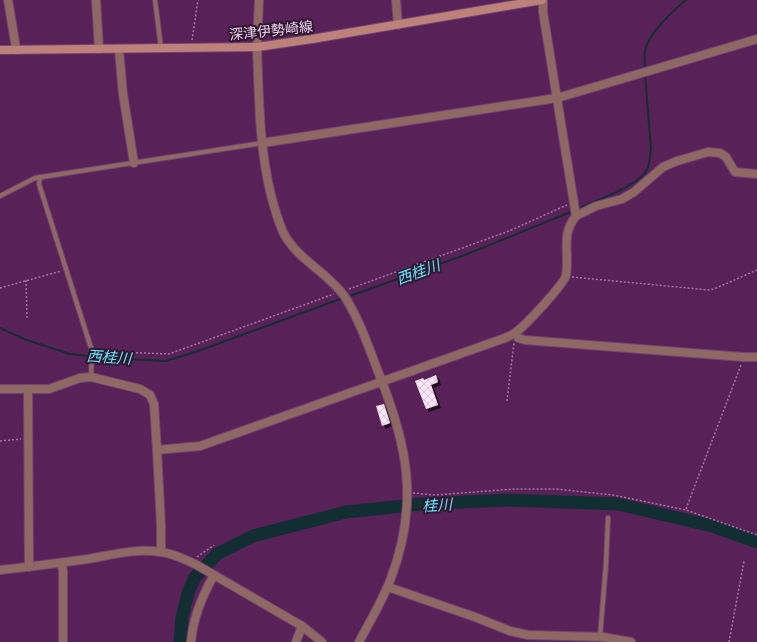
<svg xmlns="http://www.w3.org/2000/svg" width="757" height="642" font-family="'Titillium Web','Noto Sans JP',sans-serif">
  <style>
    .lines { fill: none; stroke-linecap: round; stroke-linejoin: round }
    .stream { stroke: #132e32; stroke-width: 2 }
    .river { stroke: #132e32; stroke-width: 13 }
    .building { fill: url(#building-cross-hatch); filter: url(#shadow) }
    .service-casing { stroke: #744273; stroke-width: 6 }
    .minor-casing { stroke: #744273; stroke-width: 10 }
    .tertiary-casing { stroke: #744273; stroke-width: 10 }
    .secondary-casing { stroke: #744273; stroke-width: 10 }
    .path { stroke: #a378a3; stroke-width: 1.5; stroke-dasharray: 2 2; stroke-linecap: butt }
    .service { stroke: #8e6964; stroke-width: 4 }
    .minor { stroke: #8e6964; stroke-width: 8 }
    .tertiary { stroke: #8e6964; stroke-width: 8 }
    .secondary { stroke: #bc827a; stroke-width: 8 }
    .labels { text-anchor: middle; dominant-baseline: central; stroke-width: 4; stroke-linejoin: round; paint-order: stroke }
    .street-label { font-size: 14px; fill: #f1d1f0; stroke: #301830 }
    .water-label { font-size: 15px; font-style: italic; fill: #5fe8fa; stroke: #301830 }
  </style>
  <defs>
    <pattern id="building-cross-hatch" width="8" height="8" patternUnits="userSpaceOnUse"><rect width="8" height="8" fill="#f9e4f8"/><path d="M0 0l8 8M0 8l8-8" fill="none" stroke="#d6c3d5"/></pattern>
    <filter id="shadow"><feDropShadow dx="3" dy="3" stdDeviation="0" flood-color="#0009"/></filter>
  </defs>
  <rect width="100%" height="100%" fill="#582258"/>
  <g class="lines">
    <!-- stream -->
    <g class="stream">
      <path d="M645,70C645,64 644,56 645,51C648,34 673,11 686,0"/>
      <path d="M577,209C596,200 637,187 647,170C650,163 650,156 651,149L645,74"/>
      <path d="M347,297L465,255L573,211"/>
      <path d="M0,328L24,339L70,354L108,358L166,361L201,350L343,298"/>
    </g>
    <!-- river -->
    <path class="river" d="M180,642L182,617L188,593L195,577L217,554L253,536L346,512L422,504L508,500L618,504L712,526L757,542"/>
  </g>
  <!-- building -->
  <g class="building">
    <path d="M436,375L438,382L431,385L438,405L426,409L415,381L423,378L424,380Z"/>
    <path d="M384,404L390,423L382,426L376,406Z"/>
  </g>
  <g class="lines">
    <!-- service casing -->
    <g class="service-casing">
      <g id="service">
        <path d="M155,0L161,48"/>
        <path d="M40,177L39,184L92,351L91,377"/>
        <path d="M0,196L35,178L262,143"/>
        <path d="M600,637L606,564L608,518"/>
      </g>
    </g>
    <!-- minor casing -->
    <g class="minor-casing">
      <g id="minor">
        <path d="M8,0L15,42L16,50"/>
        <path d="M96,0L99,49"/>
        <path d="M396,0L398,25"/>
        <path d="M257,47L259,0"/>
        <path d="M119,50L123,94L134,163"/>
        <path d="M262,143L557,98L757,39"/>
        <path d="M576,216L596,206L622,199L634,192L663,167L677,161L708,152L720,153L726,157L735,172L757,174"/>
        <path d="M515,333L518,338L525,340L743,357H757"/>
        <path d="M0,389H49L80,378L91,377L140,389L150,395L154,404L157,450L161,525V552"/>
        <path d="M28,390L29,567"/>
        <path d="M157,450L200,446L505,338C509,336 513,335 516,332C525,326 565,283 566,275C570,254 560,235 576,216L543,12V0"/>
        <path d="M61,563L63,570V642"/>
        <path d="M388,587L475,617L510,631L528,635L603,637L631,642"/>
        <path d="M191,642C193,618 202,596 214,575"/>
        <path d="M296,642L302,626"/>
      </g>
    </g>
    <!-- tertiary casing -->
    <g class="tertiary-casing">
      <g id="tertiary">
        <path d="M257,47C259,97 259,147 271,195C274,207 278,220 283,232C297,260 328,272 345,297C360,321 369,348 379,374C408,446 419,504 391,578C383,600 370,621 359,642"/>
        <path d="M0,570C29,567 59,563 88,559C111,555 137,548 160,552C173,553 183,559 195,564L302,626L322,642"/>
      </g>
    </g>
    <!-- secondary casing -->
    <g class="secondary-casing">
      <path id="secondary" d="M0,50L257,47L312,39L542,0"/>
    </g>
    <!-- path -->
    <g class="path">
      <path d="M192,40L198,0"/>
      <path d="M572,277L709,290L714,289L757,270"/>
      <path d="M26,280L27,318"/>
      <path d="M0,288L61,271"/>
      <path d="M349,289L509,231L567,205"/>
      <path d="M96,351L169,354L334,294"/>
      <path d="M507,401L514,343"/>
      <path d="M0,441L21,439"/>
      <path d="M413,493L435,495L514,489H556L613,495L686,510L757,535"/>
      <path d="M686,509L741,365"/>
      <path d="M197,557L214,545"/>
      <path d="M729,642L744,561"/>
    </g>
    <!-- service -->
    <use href="#service" class="service"/>
    <!-- minor -->
    <use href="#minor" class="minor"/>
    <!-- tertiary -->
    <use href="#tertiary" class="tertiary"/>
    <!-- secondary -->
    <use href="#secondary" class="secondary"/>
  </g>
  <g class="labels">
    <!-- street labels -->
    <g class="street-label">
      <text transform="translate(271 30) rotate(-6)">深津伊勢崎線</text>
    </g>
    <!-- water labels -->
    <g class="water-label">
      <text transform="translate(418 272) rotate(-20)">西桂川</text>
      <text transform="translate(109 357) rotate(4)">西桂川</text>
      <text transform="translate(437 505) rotate(-4)">桂川</text>
    </g>
  </g>
</svg>
